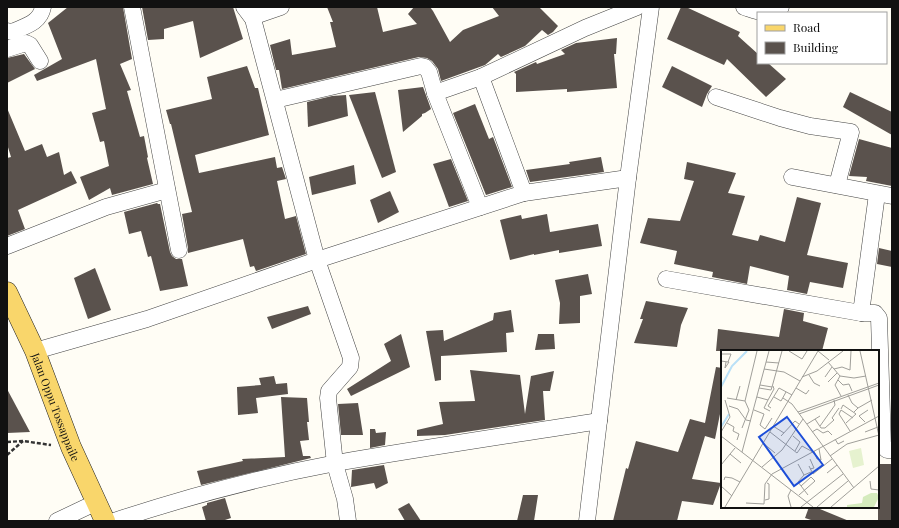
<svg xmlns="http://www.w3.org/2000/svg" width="899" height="528" font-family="'Playfair Display',serif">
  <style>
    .building { fill: #5a524d }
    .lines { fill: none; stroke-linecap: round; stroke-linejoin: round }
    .minor-casing { stroke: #444; stroke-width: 17 }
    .major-casing { stroke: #222; stroke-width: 21 }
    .path { stroke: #333; stroke-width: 2.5; stroke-dasharray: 4 2; stroke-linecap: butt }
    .minor { stroke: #fff; stroke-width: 16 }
    .major { stroke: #f9d66b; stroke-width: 20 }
    .labels { text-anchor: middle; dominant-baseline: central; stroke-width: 4; stroke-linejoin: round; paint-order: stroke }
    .street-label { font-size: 11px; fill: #111; stroke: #fff }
    .inset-river { fill: none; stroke: #b9e0f7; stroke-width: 2 }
    .inset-road { fill: none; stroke: #a09f9a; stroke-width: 1 }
    .view { fill: #1d4ed8; fill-opacity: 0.15; stroke: #1d4ed8; stroke-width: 2 }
    .inset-edge { fill: none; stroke: #111; stroke-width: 2 }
  </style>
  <rect width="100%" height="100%" fill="#fffdf5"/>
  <!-- building -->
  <g class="building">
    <path d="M68,7H123L132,59L120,64L131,90L127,91L140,137L144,136L148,157L147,158L153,184L112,195L110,188L89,200L80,177L109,166L104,141L100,142L92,113L106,109L96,59L37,81L34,75L62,59L48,23Z"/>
    <path d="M142,7H233L243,39L200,58L193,21L164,29V39L148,40Z"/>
    <path d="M327,7H377L383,32L417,24L408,14L414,7H430L433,11L450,42L463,30L499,16L492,7H539L558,26L553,32L548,35L542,30L525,46L501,57L498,54L485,65L441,81L438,69L432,61L427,58L419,57L282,89L279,70H276L270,45L290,39L292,55L336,47L330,22H333Z"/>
    <path d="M681,7H686L740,32L738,36L758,54V63H768L786,79L766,97L727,59L724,65L667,39Z"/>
    <path d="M617,38L616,54H614L617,88L567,92V89L516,92V74L514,72L536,62L537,64L565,54L561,50L576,43Z"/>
    <path d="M24,54L35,69L7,83V58Z"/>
    <path d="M247,66L255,88H258L269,135L195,155L199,173L275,157L277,168L282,167L286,179L277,181L285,219L296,216L306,254L256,271L254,266L250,267L243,239L188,253V248L182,214L192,212L171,124H170L166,110L212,99L207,77Z"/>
    <path d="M672,66L712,86L707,94L702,107L662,87Z"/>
    <path d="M423,87L431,109L425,113L422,114V116L403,132L398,90Z"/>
    <path d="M375,92L396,172L382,178L349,95Z"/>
    <path d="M850,92L892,112V135L843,107Z"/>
    <path d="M346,95L348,116L308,127L307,102L332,96Z"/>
    <path d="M475,104L489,139L493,137L512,187L486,195L453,113Z"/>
    <path d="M7,108L25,151L42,144L47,157L59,152L64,175L71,171L77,183L18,210L25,229L7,236V158L11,157L7,144Z"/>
    <path d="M859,139L892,148V186L866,181L867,177L849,176Z"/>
    <path d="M601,157L604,172L530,182L526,170L570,164L569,162Z"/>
    <path d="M451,159L468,201L449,207L433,164Z"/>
    <path d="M687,162L736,173L728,193L745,196L732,235L758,241L760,235L785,242L797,197L821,203L807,255L848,263L843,288L810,282L807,294L787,290L789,276L750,266L747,284L712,277L713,272L674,264L677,251L640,243L648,218L680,221L694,181L684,179Z"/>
    <path d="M354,165L356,184L312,195L309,177Z"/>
    <path d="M390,191L399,212L378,223L370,200Z"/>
    <path d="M157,203L158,204H160L170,252L172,256L176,259H182L188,286L160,291L151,256L148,257L141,231L129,234L124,212Z"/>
    <path d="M547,214L550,232L598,224L602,246L559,253V250L534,255V254L510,260L500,220L521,215L522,219Z"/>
    <path d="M879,248L892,251V267L877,264Z"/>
    <path d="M95,268L111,310L88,319L74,278Z"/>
    <path d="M588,274L592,294L580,296V323L559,324L560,303L555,280Z"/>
    <path d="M646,301L688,308L681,325L677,347L634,343L643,319H640Z"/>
    <path d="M308,306L311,314L272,329L267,317Z"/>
    <path d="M784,309L804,313L803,321L828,328L822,351H716L718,329L779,337Z"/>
    <path d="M511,310L514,332L506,333L507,352L441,356V380L435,381L426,331L443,330L444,341L493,320L494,313Z"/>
    <path d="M401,334L410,367L351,396L347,389L391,361L384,344Z"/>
    <path d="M538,334H554L555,349L535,350Z"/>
    <path d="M716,367L722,368V404L715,439L705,436L692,479L721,483L713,505L682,501L677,521H613L626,468L628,469L636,441L678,452L690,419L705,423Z"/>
    <path d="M470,370L520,375L525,414L531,376L554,371L550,391H543L545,420L445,435L417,436V430L443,424L439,402L475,401Z"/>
    <path d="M274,376L276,384L287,383L288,394L256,398L258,413L238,415L237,387L261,385L259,378Z"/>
    <path d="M7,389L30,432L7,433Z"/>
    <path d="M281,397L307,398L309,422H307L309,440L300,441L303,456H310L311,458L201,485L197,471L243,461L242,459L285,457Z"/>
    <path d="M358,403L363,435H341L338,404Z"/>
    <path d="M370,429H375L376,433L386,432L385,445L370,448Z"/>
    <rect x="878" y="464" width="14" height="57"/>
    <path d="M384,465L388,483L376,489L374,483L351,487L352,470Z"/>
    <path d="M523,495H538L534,521H517Z"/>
    <path d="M225,498L231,518L222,521H206L202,507L207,505V503Z"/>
    <path d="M409,503L421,521H405L398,509Z"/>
    <path d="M809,507H815L849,521H814L805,518Z"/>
  </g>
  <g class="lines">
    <!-- minor casing -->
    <g class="minor-casing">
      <g id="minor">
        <path d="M132,7L179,250"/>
        <path d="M244,7L253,19L317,260L351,358L350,367L329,391L328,398L335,464L345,499L348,521"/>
        <path d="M744,7C757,11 769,17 781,7"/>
        <path d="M252,17L281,7"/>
        <path d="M7,31L12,32C25,26 40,23 43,7"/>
        <path d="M7,49L26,43L30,45L40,61"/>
        <path d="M435,93L481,77L585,28L637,7"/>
        <path d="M716,97L780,118L810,126L851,132L837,185"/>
        <path d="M275,100L421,66L425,67L429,72L435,93L480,207"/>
        <path d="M792,177L892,196"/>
        <path d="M524,193L628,178"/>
        <path d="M7,246L106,207L167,190"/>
        <path d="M666,279L861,313L877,194"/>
        <path d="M861,313H875L879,318L883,446L887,450H892"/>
        <path d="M35,351L147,319L317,260L524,193L481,77"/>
        <path d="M57,521L97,502"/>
        <path d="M114,521C186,497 261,477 336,463C423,448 511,435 599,421"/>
        <path d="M587,521L628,178L651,7"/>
      </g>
    </g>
    <!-- major casing -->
    <g class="major-casing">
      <g id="major">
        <path id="s1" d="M7,292L35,351L71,447L105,521"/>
      </g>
    </g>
    <!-- path -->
    <g class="path">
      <path d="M7,442L23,441L51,445"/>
      <path d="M7,455L23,441"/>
    </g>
    <!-- minor -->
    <use href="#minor" class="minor"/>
    <!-- major -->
    <use href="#major" class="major"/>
  </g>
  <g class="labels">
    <!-- street labels -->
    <g class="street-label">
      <text stroke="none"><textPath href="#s1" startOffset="125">Jalan Oppu Tossappaile</textPath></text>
    </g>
  </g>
  <!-- overview -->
  <g transform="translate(721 350)">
    <rect width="158" height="158" fill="#fffdf5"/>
    <path d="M150,143H156L158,147L153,157H126V155L141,153L142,147Z" fill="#d5ebbd"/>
    <path d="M140,98L143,115L132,118L128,101Z" fill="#e6f2cf"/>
    <path class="inset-river" d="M0,37L11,16L26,1M0,77L8,64"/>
    <path class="inset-road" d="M68,1L81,9L86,1M97,1L108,10M139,1L158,86M0,4H10L7,12M0,11L7,12H8L4,18L5,12M45,12L58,13M107,12L119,26L133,28L145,26M43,19L63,22L79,31M113,19L121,17L129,20L130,1M88,25L93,33L99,36M119,26L114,35L120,46M81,27L96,21L122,1M104,27L111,17M117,30L122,35L128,34L131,41M107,32L116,23M39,35L51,37L61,1M38,38L50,40L51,37M75,38L85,44L88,40M127,45L131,53L137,58L133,62M36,47L47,50L53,39L52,36M53,47L60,51L65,42M6,48L24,51M62,48L71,54L133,138M15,50L19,36M47,50L43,58L49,61M8,56L17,59L25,70L30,71M50,58L47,56L58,38L71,45M137,58L151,50M120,59L122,55L135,64L125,73M33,60L43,64L39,75L44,79L51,68M77,62L158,33M78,64L158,35M94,69L100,78H104L113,70L111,68L118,58M144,72L138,66L147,60M6,73L13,77L12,81L18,84L16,90M86,74L99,66M52,76L63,83M99,76L114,55L113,50M21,78L28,60L24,51L36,1M129,81L118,64L120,60L132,68M0,82L9,67L4,50M49,82L76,103L81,96M91,82L96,79L102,83L107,81L111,85M144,82L157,77M0,86L92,157M60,86L74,71L78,74M72,86L79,92L74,101M114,89L117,94L123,91M42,93L54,103M81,96L92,102M93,101L96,109L100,110L98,99M21,102L48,1M9,104L20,113M109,106L126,94L158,85M89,109L93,118L89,119M77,114L83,125L90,122M0,115L14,98M88,116L92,124L111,109M41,117L61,100L82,69M106,123L116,115M83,125L77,132L87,145M3,130L4,127L11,128L19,132M149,131L150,139L158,140M0,136L11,146M78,145L94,131L90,127L80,136M44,150L48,149V134L46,133M25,153L43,154L44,134L51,124L158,66M4,157L97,1M70,157L67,146L70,140M80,157L122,124M96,157L127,131M110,157L158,116"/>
    <path class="view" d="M66,67L102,115L73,136L38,87Z"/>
    <rect width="158" height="158" class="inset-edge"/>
  </g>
  <!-- border -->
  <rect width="899" height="528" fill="none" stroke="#111111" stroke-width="16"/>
  <!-- legend -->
  <rect x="757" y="12" width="130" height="52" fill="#ffffff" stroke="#a0a0a0"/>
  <rect x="765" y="25" width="20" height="6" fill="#f9d66b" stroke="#a0a0a0"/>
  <text x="793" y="32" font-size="12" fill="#111111">Road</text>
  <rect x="765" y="42" width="20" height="12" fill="#5a524d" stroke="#a0a0a0"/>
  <text x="793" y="52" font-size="12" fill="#111111">Building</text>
</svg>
